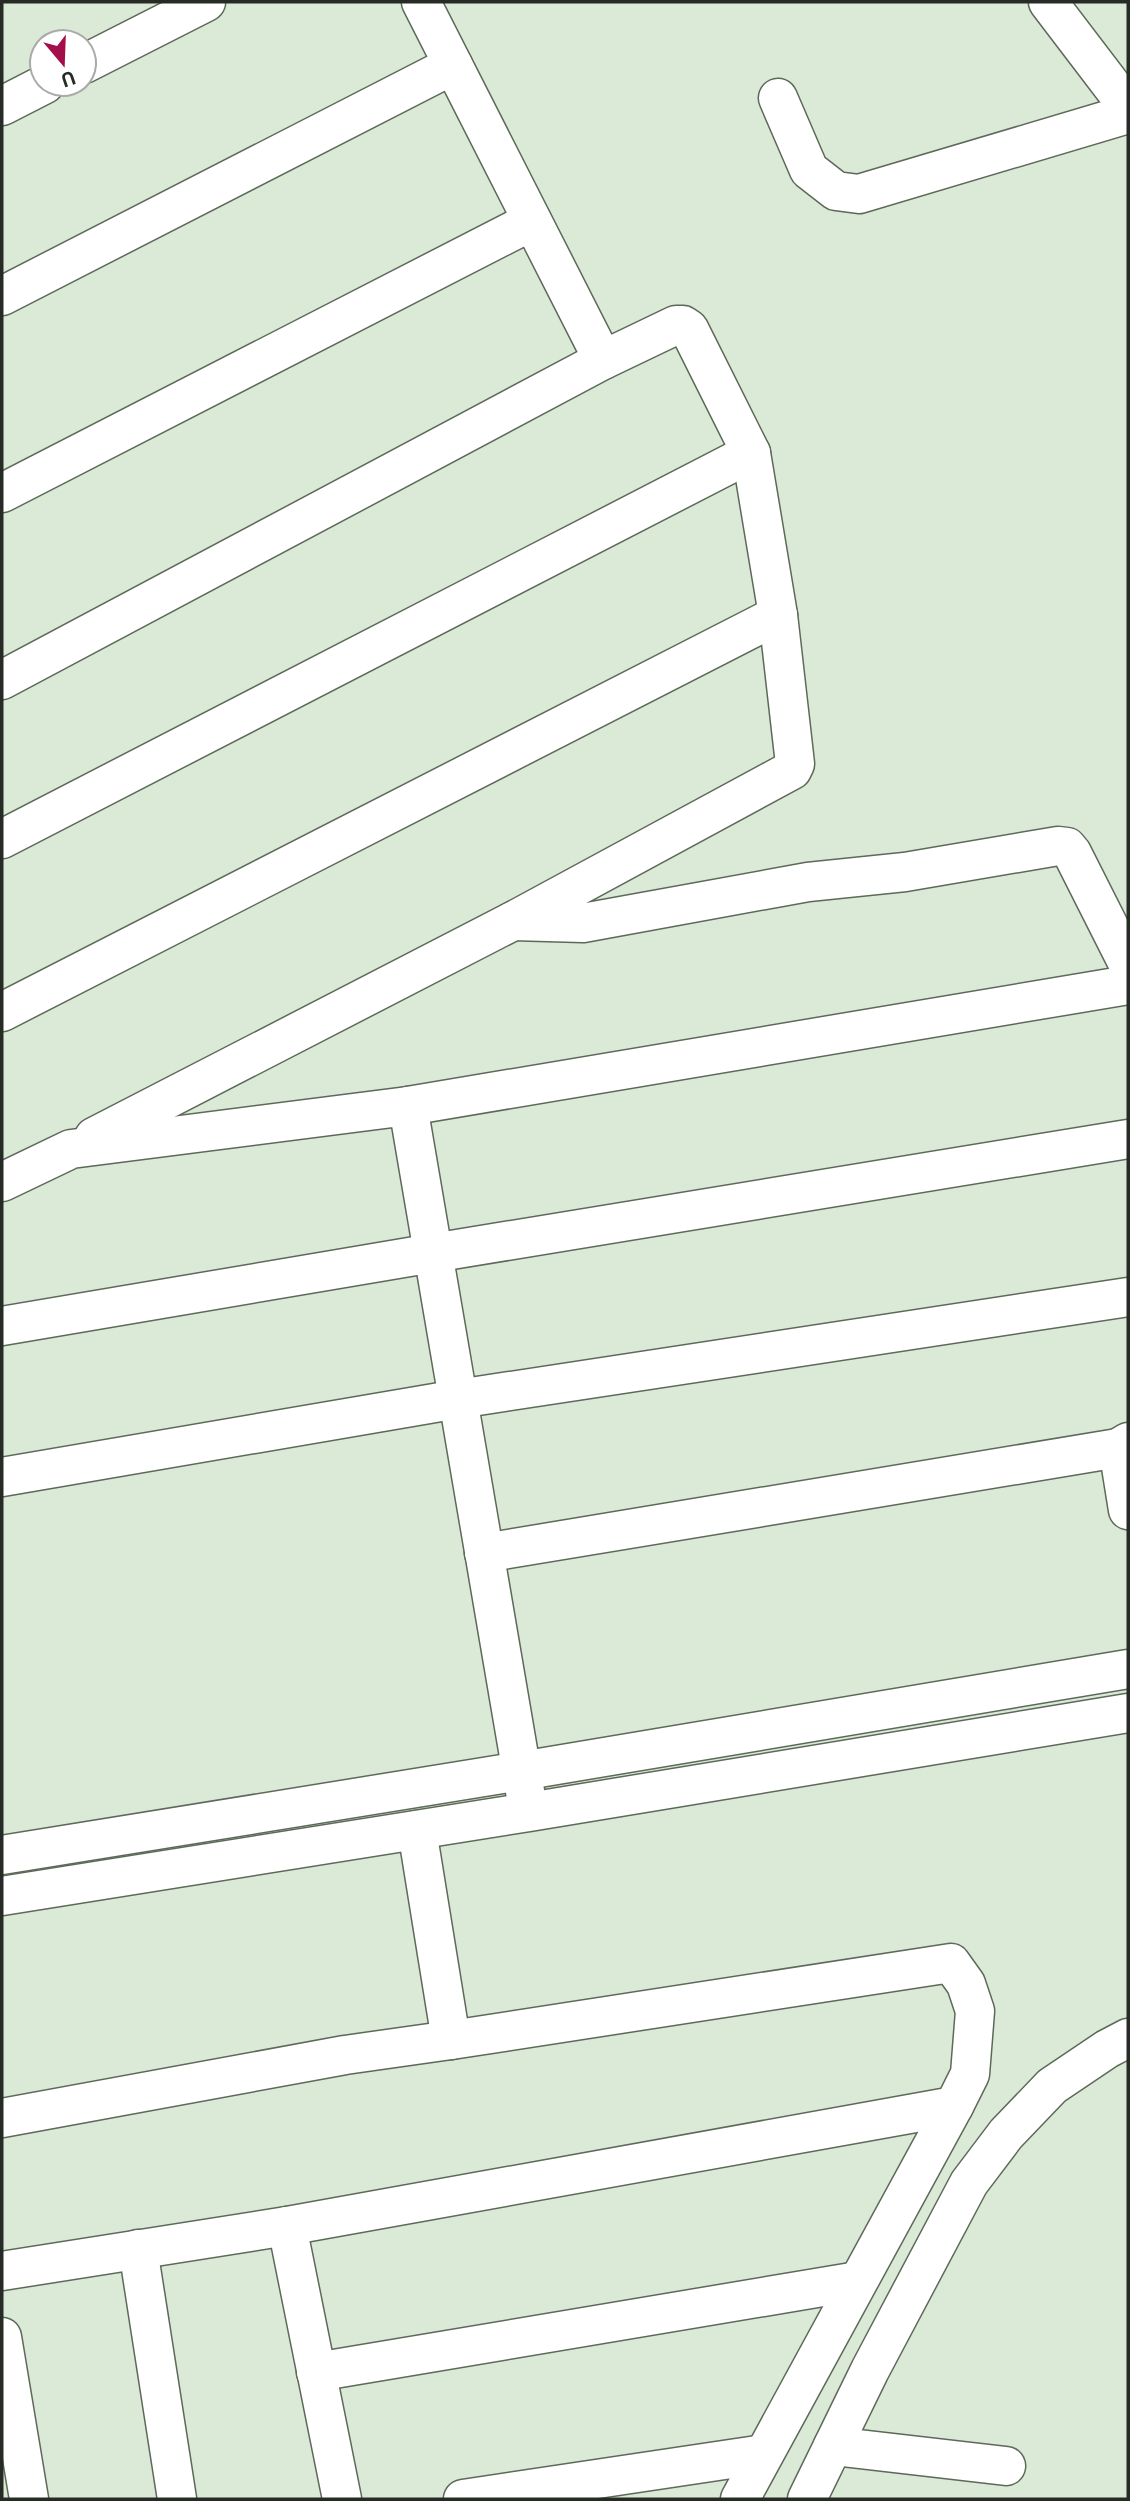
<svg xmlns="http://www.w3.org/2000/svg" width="1130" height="2501" font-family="'Public Sans',sans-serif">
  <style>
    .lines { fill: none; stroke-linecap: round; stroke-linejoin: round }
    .street-casing { stroke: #5d6959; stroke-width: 41 }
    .street { stroke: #fff; stroke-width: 38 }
  </style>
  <rect width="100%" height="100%" fill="#dbe9d7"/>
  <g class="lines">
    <!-- street casing -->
    <g class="street-casing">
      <g id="street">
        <path d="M421,2L603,360"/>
        <path d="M1048,2L1128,107"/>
        <path d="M84,64L206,2"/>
        <path d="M778,98L809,170L836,191L859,194L1128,114"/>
        <path d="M2,106L45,84"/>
        <path d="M2,296L453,65"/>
        <path d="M2,493L532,221"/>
        <path d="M2,680L603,360L676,325H683L689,329L751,453L778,615L795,764L792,770L513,921L583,923L808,882L905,872L1058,846L1067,847L1072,853L1128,964"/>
        <path d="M2,839L751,453"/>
        <path d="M2,1012L778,615"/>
        <path d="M408,1106L1128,985"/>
        <path d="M94,1137L513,921"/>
        <path d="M2,1182L71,1149L408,1106L526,1797"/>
        <path d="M2,1326L433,1253L1128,1139"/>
        <path d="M1128,1442L1118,1448L1128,1510"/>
        <path d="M2,1477L458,1399L1128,1297"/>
        <path d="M484,1553L1118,1448"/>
        <path d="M2,1855L521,1771L1128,1669"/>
        <path d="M2,1896L529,1812L1128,1713"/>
        <path d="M2,2118L345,2055L451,2040L417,1830"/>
        <path d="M287,2226L342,2499"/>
        <path d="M138,2249L177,2499"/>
        <path d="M2,2271L287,2226L954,2106L970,2074L975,2011L966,1984L951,1963L451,2040"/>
        <path d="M2,2337L29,2499"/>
        <path d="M316,2372L858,2281"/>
        <path d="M833,2446L1006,2466"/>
        <path d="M463,2499L764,2454"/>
        <path d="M740,2499L954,2106"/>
        <path d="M807,2499L870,2370L969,2183L1006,2134L1052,2086L1107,2049L1128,2038"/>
      </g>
    </g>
    <!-- street -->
    <use href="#street" class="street"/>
  </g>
  <!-- border -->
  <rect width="1130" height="2501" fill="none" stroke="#262c25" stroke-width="7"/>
  <!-- north arrow -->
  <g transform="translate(63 63) rotate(161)"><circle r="33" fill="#ffffff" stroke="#a8aba8" stroke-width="2"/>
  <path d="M0-5L12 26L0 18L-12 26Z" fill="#a40e4b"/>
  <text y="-10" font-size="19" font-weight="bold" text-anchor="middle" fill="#262c25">U</text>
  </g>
</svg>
